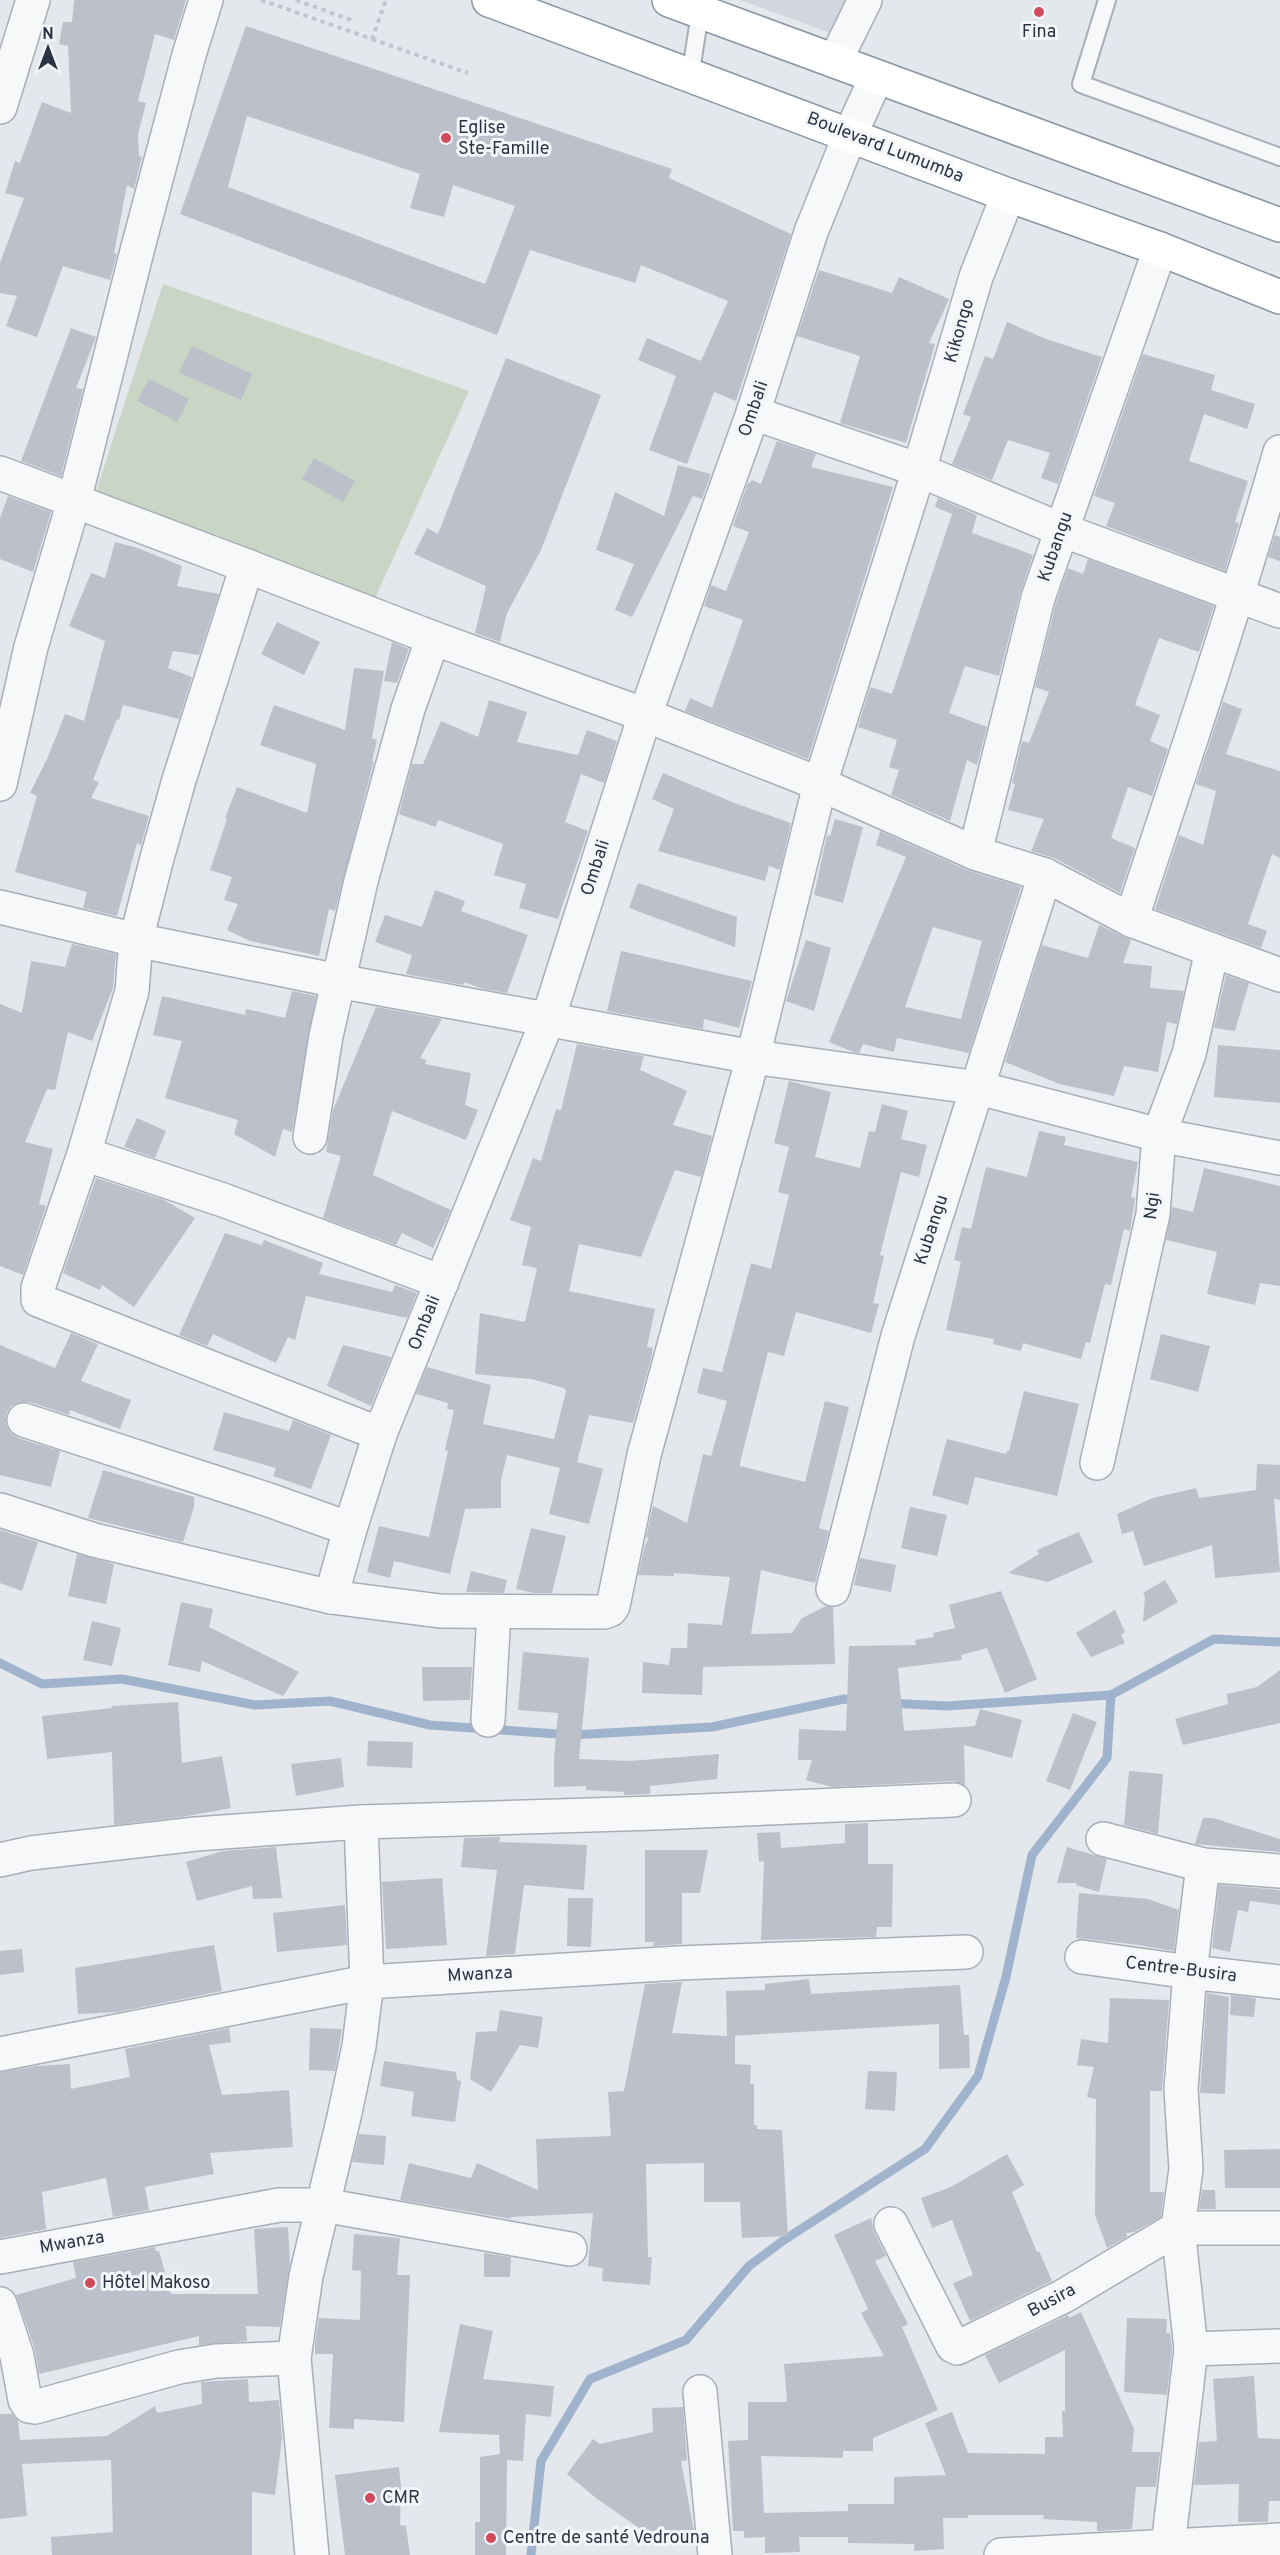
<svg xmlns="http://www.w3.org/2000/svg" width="1280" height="2555" font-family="Overpass,sans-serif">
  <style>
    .built { fill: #d2d6de }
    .green { fill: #c9d6c5 }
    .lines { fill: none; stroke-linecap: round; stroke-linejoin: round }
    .stream { stroke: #9fb4cc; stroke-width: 9 }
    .building { fill: #bbc0ca; fill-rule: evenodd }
    .lane-casing { stroke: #a9aeb7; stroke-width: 20 }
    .street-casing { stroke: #a9aeb7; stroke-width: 36 }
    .highway-casing { stroke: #8b94a3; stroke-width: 36 }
    .path { stroke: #c2c5cb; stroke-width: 4; stroke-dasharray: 4.5 4.5; stroke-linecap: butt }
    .lane { stroke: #f7f8fa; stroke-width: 16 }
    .street { stroke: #f7f8fa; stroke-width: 33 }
    .highway { stroke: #fff; stroke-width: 33 }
    .poi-dot { fill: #d1495b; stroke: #f4f6f9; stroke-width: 2 }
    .labels { text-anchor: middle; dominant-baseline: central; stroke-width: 6; stroke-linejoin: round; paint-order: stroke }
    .poi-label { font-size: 18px; fill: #2b3445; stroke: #f4f6f9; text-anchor: start }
    .street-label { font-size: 18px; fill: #2b3445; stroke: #f4f6f9 }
  </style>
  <rect width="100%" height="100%" fill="#e4e7ec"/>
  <!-- built -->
  <path class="built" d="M740,0H873L850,40Z"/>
  <!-- green -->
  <path class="green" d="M163,284L469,391L372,605L95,495Z"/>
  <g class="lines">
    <!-- stream -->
    <g class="stream">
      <path d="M0,1663L42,1684L122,1679L255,1705L330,1701L430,1725L572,1735L712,1727L844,1699L857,1700"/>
      <path d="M889,1703L946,1706L1111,1695"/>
      <path d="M531,2555L541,2461L590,2379L686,2340L749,2266L784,2240L925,2149L978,2076L1006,1977L1032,1855L1107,1758L1111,1695L1214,1639L1280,1642"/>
    </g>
  </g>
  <!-- building -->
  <g class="building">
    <path d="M74,0H186L174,40L155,34L138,101L146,103L138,134L139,156L142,157L134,189L127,185L114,253L117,254L110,280L63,266L37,337L6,326L17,296L0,293V263L24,198L5,193L15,161L20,163L42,102L71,113L68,46L59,44L63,22H72Z"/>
    <path d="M246,26L672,169L669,178L791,234L736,401L714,392L687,464L649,450L676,376L638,360L647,338L701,361L728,301L641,265L635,283L530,250L497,335L180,214ZM247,116L420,174L410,208L444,217L453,185L515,206L485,284L228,187Z"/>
    <path d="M819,270L892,293L899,277L949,299L929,343L935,344L906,443L840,423L860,356L797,336Z"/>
    <path d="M1007,322L1046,339L1102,357L1058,484L1041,478L1050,453L1008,440L992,480L952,464L971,417L963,414L985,356L993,359Z"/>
    <path d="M71,328L96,337L76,388L83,389L61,476L21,461Z"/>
    <path d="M192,346L252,374L241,400L179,373Z"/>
    <path d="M1143,354L1215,375L1211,390L1255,404L1247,429L1204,414L1189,461L1248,481L1235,522L1239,523L1225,571L1106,526L1115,503L1094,496Z"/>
    <path d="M506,358L601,395L541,550L507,613L500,642L475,633L486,586L414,554L427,528L438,534Z"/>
    <path d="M149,379L189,399L177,422L137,401Z"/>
    <path d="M777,441L816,454L811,467L893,487L808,759L685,711L690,698L712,708L743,620L704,606L711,585L726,591L749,532L733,526L739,508L748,483H750L752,480L761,484Z"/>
    <path d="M314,458L355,481L343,502L302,479Z"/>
    <path d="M678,465L711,474L702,499L693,496L632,617L615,610L634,564L596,550L615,492L664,516Z"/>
    <path d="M8,496L51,512L33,572L0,559V518Z"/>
    <path d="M938,498L977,515L972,533L1033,555L1020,594L999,676L965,666L949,713L987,727L977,765L967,760L950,821L891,795L899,770L889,767L897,740L858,727L870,687L892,694L952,514L935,507Z"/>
    <path d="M1275,535L1280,537V561L1268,557Z"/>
    <path d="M115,542L138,548L182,566L177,586L219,594L199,655L173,651L168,668L192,677L179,719L123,705L119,720L117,719L93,780L99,782L91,798L149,816L141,845L137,843L117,916L83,908L87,892L15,872L37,796L30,793L47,759L65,714L84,721L105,641L69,626L91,573L105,578Z"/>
    <path d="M1088,559L1214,606L1199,652L1159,638L1135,705L1160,715L1150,741L1168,749L1152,796L1128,787L1111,838L1135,848L1120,893L1054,858L1031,851L1044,819L1008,810L1015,784L1012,783L1022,741L1029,743L1049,692L1035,687L1056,603L1068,568L1083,574Z"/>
    <path d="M277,622L320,642L304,675L261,654Z"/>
    <path d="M392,642L409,649L397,683L384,681Z"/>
    <path d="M354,668L384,671L372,738L377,740L372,761H374L335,911L329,909L319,956L250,941L227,930L238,904L224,900L232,877L210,870L227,819L225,818L237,787L307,813L316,764L260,745L274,705L345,730Z"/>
    <path d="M489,700L527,712L517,742L578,755L587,730L617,741L604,783L581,774L565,822L588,831L558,919L519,908L526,884L494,875L503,844L438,820L436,827L399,814L412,764H423L441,721L478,737Z"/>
    <path d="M1223,702L1242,709L1226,754L1280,771V858L1272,854L1248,924L1267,931L1261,948L1155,909L1179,835L1203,845L1216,791L1196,784Z"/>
    <path d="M663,773L737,804L791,823L780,870L769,866L765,881L658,851L674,809L652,799Z"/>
    <path d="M835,819L863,827L843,903L814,895L827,835L830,836Z"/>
    <path d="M880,831L967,870L1021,887L969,1053L897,1038L894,1052L863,1044L859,1053L853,1052L829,1042L906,857L876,845ZM933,927L982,941L961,1019L905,1007Z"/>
    <path d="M638,883L737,917L735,947L629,908Z"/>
    <path d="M435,890L465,901L461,911L528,935L507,993L483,989L464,982L463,985L406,974L412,955L375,942L385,915L422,927Z"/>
    <path d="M1099,925L1131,940L1123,963L1152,966L1150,988L1184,991L1177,1024L1167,1022L1158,1072L1124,1066L1114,1096L1060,1084L1005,1062L1042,945L1088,958Z"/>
    <path d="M806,940L831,948L814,1011L786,1001Z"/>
    <path d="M72,944L116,954L113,988L92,1041L68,1032L55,1090L47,1089L25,1142L53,1149L39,1204L46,1206L23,1275L0,1266V1004L22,1013L31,961L65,967Z"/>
    <path d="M621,951L752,981L739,1028L704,1019L703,1029L607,1011Z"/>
    <path d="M1226,975L1249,983L1235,1031L1214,1028Z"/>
    <path d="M292,991L316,996L292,1132L283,1129L275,1157L234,1134L238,1120L165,1098L182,1041L153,1035L162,996L245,1015L246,1009L285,1018Z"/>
    <path d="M376,1007L442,1019L420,1058L427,1060L425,1064L471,1073L465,1105L478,1110L466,1140L392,1111L373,1175L451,1210L433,1248L402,1233L396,1245L323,1218L341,1156L326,1152L333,1110Z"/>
    <path d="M577,1044L644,1056L640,1070L687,1091L673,1125L712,1136L701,1177L675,1170L641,1257L579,1244L569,1291L655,1309L647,1347L653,1348L651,1359L633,1423L589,1415L577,1462L603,1469L589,1524L549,1514L560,1468L507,1455L501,1480V1508L465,1509L450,1574L394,1561L390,1578L367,1572L379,1526L429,1537L448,1451L445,1450L454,1410L447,1409L448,1403L416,1394L427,1367L491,1385L483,1424L554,1439L566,1391L564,1388L531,1379L475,1374L480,1313L525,1322L537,1268L522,1265L531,1227L510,1220L533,1158L541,1161L556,1109L561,1110Z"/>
    <path d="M1218,1045L1280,1050V1103L1214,1097Z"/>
    <path d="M789,1081L831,1092L815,1157L860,1168L869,1131L875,1132L882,1104L908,1111L901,1139L927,1145L919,1177L901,1172L880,1255L884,1256L873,1303L879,1304L871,1333L796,1312L784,1356L768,1352L740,1463V1466L805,1482L825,1401L849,1407L819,1528L829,1531L815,1583L761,1570L751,1634L792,1633L802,1618L826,1606L833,1607L835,1664L703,1667L702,1695L642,1693L643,1662L669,1665L671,1648H687L688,1623L722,1625L730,1577L674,1573V1576L638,1575L645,1545L649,1538L646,1537L653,1506L687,1523L703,1454L711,1456L727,1401L697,1393L703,1368L722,1372L751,1263L771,1269L789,1195L778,1192L789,1147L774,1143Z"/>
    <path d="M137,1118L166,1131L155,1158L124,1147Z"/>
    <path d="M1039,1131L1066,1137L1064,1145L1138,1162L1131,1197L1135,1198L1130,1231L1124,1229L1111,1285L1105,1284L1090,1343L1086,1342L1081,1359L1023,1343L1021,1351L993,1344L994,1339L946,1330L961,1262L954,1260L962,1227L971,1229L986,1167L1027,1177Z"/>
    <path d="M1204,1168L1280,1186V1286L1260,1283L1255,1305L1207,1294L1217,1252L1166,1240L1172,1207L1193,1212Z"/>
    <path d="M96,1178L164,1200L195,1218L134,1307L102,1285L100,1290L63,1273Z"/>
    <path d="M225,1233L262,1245L264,1240L323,1263L319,1274L392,1292L395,1285L417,1293L407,1318L306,1296L295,1340L288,1337L276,1363L213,1334L207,1346L179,1335Z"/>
    <path d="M71,1333L98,1344L81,1381L131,1400L120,1429L70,1410L69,1415L30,1402H20L11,1406L6,1414V1424L10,1433L18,1438L60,1451L51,1487L0,1475V1345L55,1368Z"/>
    <path d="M1161,1334L1210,1346L1198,1392L1150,1379Z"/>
    <path d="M343,1345L391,1357L371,1406L327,1386Z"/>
    <path d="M1024,1391L1079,1404L1057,1496L975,1477L968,1505L932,1495L947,1439L1006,1454L1007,1451H1009Z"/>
    <path d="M224,1412L289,1431L293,1420L331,1435L311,1489L273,1476L276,1468L213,1450Z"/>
    <path d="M1257,1464L1280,1465V1500L1274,1499L1280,1572L1215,1578L1212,1545L1144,1566L1133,1531L1122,1534L1117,1514L1153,1498L1196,1488L1199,1498L1256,1490Z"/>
    <path d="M103,1470L194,1497V1507L183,1542L88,1518Z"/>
    <path d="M910,1507L947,1515L937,1556L901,1548Z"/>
    <path d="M531,1528L566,1536L552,1593H534L516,1589Z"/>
    <path d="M0,1530L38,1542L22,1591L0,1583Z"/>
    <path d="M1079,1532L1093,1562L1048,1582L1008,1573L1039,1554L1037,1550Z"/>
    <path d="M77,1554L114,1564L106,1604L68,1596Z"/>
    <path d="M860,1558L896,1565L891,1592L854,1585Z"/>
    <path d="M471,1571L507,1580L504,1593L466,1592Z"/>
    <path d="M1165,1580L1178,1602L1143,1622L1145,1596L1143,1593Z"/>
    <path d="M1001,1591L1037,1679L1005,1693L987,1648L961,1655L962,1660L898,1668L904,1731L975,1726L980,1709L1022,1720L1012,1758L964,1745L965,1786L953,1781L832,1787L806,1780L812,1760H798L799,1729L846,1731L849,1646L916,1645L915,1640L934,1637L933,1633L955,1628L949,1605Z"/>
    <path d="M181,1602L213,1609L209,1627L299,1672L283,1696L202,1661L200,1672L168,1665Z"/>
    <path d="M1115,1610L1125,1632L1121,1635L1125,1643L1091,1657L1076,1633Z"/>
    <path d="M92,1621L121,1628L112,1666L83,1660Z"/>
    <path d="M523,1652L589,1658L579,1759L630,1761L719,1754L717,1779L650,1786V1794L624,1795V1792L586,1790V1786L554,1787V1759L558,1713L518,1710Z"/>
    <path d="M422,1667H472L470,1700L423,1701Z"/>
    <path d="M1280,1670V1723L1183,1745L1175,1719L1228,1704L1227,1694L1257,1687Z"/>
    <path d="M178,1702L182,1763L222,1756L231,1808L182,1817L114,1825L112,1752L47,1759L42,1716L112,1708V1706Z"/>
    <path d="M1073,1713L1097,1722L1070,1790L1046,1781Z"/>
    <path d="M368,1741L413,1742L412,1768L367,1766Z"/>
    <path d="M341,1758L344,1787L296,1796L291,1764Z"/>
    <path d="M1129,1771L1163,1774L1158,1834L1124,1825Z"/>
    <path d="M1203,1818H1213L1280,1839V1852L1195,1844Z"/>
    <path d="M868,1823V1864H893L892,1927H877L876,1937L761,1940L764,1861L759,1862L757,1833L780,1832L781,1848L845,1843V1824Z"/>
    <path d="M500,1837L499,1842L587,1845L584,1890L524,1885L515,1954L486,1956L497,1870L461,1867L464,1838Z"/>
    <path d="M276,1847L282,1898L253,1899L252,1886L197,1901L186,1862L223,1851Z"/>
    <path d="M1067,1847L1107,1859L1099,1892L1076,1885V1883H1057Z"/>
    <path d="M645,1850H708L700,1893H682V1944L653,1946L654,1942H645Z"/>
    <path d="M442,1878L447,1945L386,1949L382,1882Z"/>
    <path d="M1219,1885L1280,1890V1905L1250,1901L1248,1912L1238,1910L1230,1952L1212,1948Z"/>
    <path d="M1079,1893L1148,1899L1179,1910L1174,1951L1132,1944L1076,1938Z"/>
    <path d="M568,1898H593L591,1947L567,1946Z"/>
    <path d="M345,1905L347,1945L277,1952L273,1913Z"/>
    <path d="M214,1945L222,1991L118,2012L78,2014L75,1968Z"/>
    <path d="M22,1949L24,1972L0,1975V1951Z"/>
    <path d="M809,1979L811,1994L960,1985L964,2035H969L970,2068L939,2069V2024L729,2036H735V2064L751,2065L750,2084H754V2125H757V2129L782,2130L788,2236L742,2238L740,2202H704V2163L646,2164L648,2257H652L650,2285L602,2281L603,2268L588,2266L593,2213L511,2217V2219L400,2200L409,2163L471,2178L477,2163L538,2190L536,2139L611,2136L608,2092L624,2091L645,1984L682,1982L672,2033L727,2036L726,1991L765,1990V1984Z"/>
    <path d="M1207,1993L1229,1997L1225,2094L1200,2093Z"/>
    <path d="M1231,1995L1256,1998L1254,2017L1230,2015Z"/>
    <path d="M1110,1998L1169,2000L1162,2091H1150V2192H1164L1161,2217L1134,2232L1126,2233L1127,2237L1107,2248L1095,2215L1096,2099L1087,2097L1094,2067L1077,2065L1081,2039L1108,2043Z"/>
    <path d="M500,2010L543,2017L538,2048L520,2045L491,2092L470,2079L476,2032L497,2031Z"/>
    <path d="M229,2028L231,2042L209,2045L222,2095L289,2090L293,2147L210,2153L214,2174L145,2187L149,2210L113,2217L106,2178L42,2192L46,2229L0,2238V2072L37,2066L70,2064L71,2089L130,2077L125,2049Z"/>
    <path d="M310,2028L342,2029L335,2071L309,2070Z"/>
    <path d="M384,2061L456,2072L457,2080L461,2081L455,2122L411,2116L414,2092L380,2086Z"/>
    <path d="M868,2071L897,2072L895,2111L865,2109Z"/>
    <path d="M359,2134L386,2136L384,2165L352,2162Z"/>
    <path d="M1280,2149V2188H1225L1224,2150Z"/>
    <path d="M1007,2154L1024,2185L1012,2192L1037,2252L1039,2251L1052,2281L970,2321L953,2283L973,2275L952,2220L932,2228L921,2198L951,2187Z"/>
    <path d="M1202,2190H1215L1216,2209H1199Z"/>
    <path d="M871,2218L874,2232L886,2256L875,2261L908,2324L902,2327L938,2410L873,2438V2451H843V2458L761,2456L764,2513L848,2511V2504H894V2477L946,2475L925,2423L952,2412L968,2453L1045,2454V2437H1063L1062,2411H1065V2350L999,2383L985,2355L1068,2315L1069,2318L1081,2312L1134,2429L1132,2452H1160L1156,2487H1136L1132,2529L1097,2531V2522L1043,2519L1044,2515H968V2518H943L944,2549L914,2551V2544L848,2543V2537H799L800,2552L765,2553V2537L744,2538V2531H733L728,2441L748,2440V2402H787L784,2364L884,2356L861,2313L868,2309L834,2235Z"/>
    <path d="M288,2227L290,2262L280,2327L246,2326L247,2341L199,2345V2336L39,2374L35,2350L16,2295L76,2278L73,2262L155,2247L156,2251H159L171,2294H258L254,2229Z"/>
    <path d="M354,2234L400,2238L397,2275H410L404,2422L354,2419V2429L329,2428L333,2354H315V2343L319,2318L360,2320L361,2271L352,2270Z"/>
    <path d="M484,2253L511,2257L510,2277H484Z"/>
    <path d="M1127,2318L1167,2319L1166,2333H1170L1172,2349L1167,2395L1124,2392Z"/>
    <path d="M460,2324L493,2331L483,2379L554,2386L551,2417L526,2414L523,2461L507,2460L506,2555H475V2522H480V2457L500,2454L499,2435L439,2432Z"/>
    <path d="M1254,2376L1258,2438L1280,2439V2501H1269L1268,2522H1238L1239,2484L1194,2485L1199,2442L1217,2441L1213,2379Z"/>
    <path d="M248,2379L249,2402L279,2400L282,2438L275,2495L252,2492V2555H52L51,2537L113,2532L111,2460L22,2464L27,2516L0,2519V2414H12L18,2421L20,2440L107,2436L155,2406L157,2413L202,2404L201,2382Z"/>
    <path d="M683,2407L687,2460L681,2461L694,2531H663L662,2544L596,2498L567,2474L593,2439L600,2444L653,2432L652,2408Z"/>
    <path d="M399,2467L401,2487L400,2525L406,2526L410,2555H345L335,2475Z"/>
  </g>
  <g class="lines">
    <!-- lane casing -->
    <g class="lane-casing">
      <g id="lane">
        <path d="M1107,0L1081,84L1280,157"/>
        <path d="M690,77L701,7"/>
      </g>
    </g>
    <!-- street casing -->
    <g class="street-casing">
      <g id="street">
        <path d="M835,61L865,0"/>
        <path d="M0,107L33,0"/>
        <path d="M753,413L919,470L1062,530L1280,611"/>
        <path d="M0,473L247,566L433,638L645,715L820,784L975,853L1045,875L1131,920L1280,975"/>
        <path d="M247,566L179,780L157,858L136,940L132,991L84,1154L38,1288V1300L380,1434"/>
        <path d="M0,784L31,647L74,501L137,251L189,55L206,0"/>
        <path d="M975,853L1038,598L1160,249"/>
        <path d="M0,907L136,940L338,981L753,1057L979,1088L1159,1135L1280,1158"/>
        <path d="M1131,920C1183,764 1235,609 1280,452"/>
        <path d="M310,1137L326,1036L361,881L408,709L433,638"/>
        <path d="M84,1154L223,1200L442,1282"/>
        <path d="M24,1420L269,1500L350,1529"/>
        <path d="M1097,1463L1153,1214L1159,1135L1189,1054L1212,950"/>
        <path d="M0,1510L94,1540L331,1597L440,1611L604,1612L610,1610L613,1606L644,1455L753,1057L820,784L919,470L976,277L1008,195"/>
        <path d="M833,1589L898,1336L1045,875"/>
        <path d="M331,1597L350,1529L380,1434L548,1019L645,715L753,413L811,232L850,135L876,78"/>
        <path d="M488,1720L494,1612"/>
        <path d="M1103,1839L1203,1865L1280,1871"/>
        <path d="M0,1860L31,1853L196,1834L361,1822L655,1813L954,1800"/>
        <path d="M1082,1957L1190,1972L1280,1982"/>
        <path d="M0,2054L367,1982L679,1963L966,1952"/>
        <path d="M891,2224L953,2346L957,2348L1062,2297L1178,2228H1280"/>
        <path d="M0,2257L279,2205H323L570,2249"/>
        <path d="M0,2304L17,2356L25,2400L29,2406L35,2407L179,2367L216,2361L294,2358"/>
        <path d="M1191,2349L1280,2346"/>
        <path d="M700,2392L715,2555"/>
        <path d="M312,2555L294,2358L306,2276L344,2117L359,2046L367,1982L361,1822"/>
        <path d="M1001,2555L1280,2540"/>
        <path d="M1167,2555L1191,2349L1178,2228L1186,2169L1181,2089L1190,1972L1203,1865"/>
      </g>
    </g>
    <!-- highway casing -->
    <g class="highway-casing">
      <g id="highway">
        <path d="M489,0L1008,195L1160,249L1280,297"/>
        <path d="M669,0L1280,225"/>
      </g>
    </g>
    <!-- path -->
    <g class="path">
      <path d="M261,0L372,39L386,0"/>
      <path d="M296,0L354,21"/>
      <path d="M372,39L468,73"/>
    </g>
    <!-- lane -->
    <use href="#lane" class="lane"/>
    <!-- street -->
    <use href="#street" class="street"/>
    <!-- highway -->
    <use href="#highway" class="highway"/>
  </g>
  <!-- markers -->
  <g class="poi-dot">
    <circle cx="1039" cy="12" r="6"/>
    <circle cx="446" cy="138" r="6"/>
    <circle cx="90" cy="2283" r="6"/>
    <circle cx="370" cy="2498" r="6"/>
    <circle cx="491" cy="2538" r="6"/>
  </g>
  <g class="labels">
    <!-- poi labels -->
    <g class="poi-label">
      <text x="1039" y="32" text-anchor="middle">Fina</text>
      <text x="458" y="128">Eglise<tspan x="458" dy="21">Ste-Famille</tspan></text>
      <text x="102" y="2283">Hôtel Makoso</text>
      <text x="382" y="2498">CMR</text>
      <text x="503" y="2538">Centre de santé Vedrouna</text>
    </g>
    <!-- street labels -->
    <g class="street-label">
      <text transform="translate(885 148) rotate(21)">Boulevard Lumumba</text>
      <text transform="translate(960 331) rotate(-74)">Kikongo</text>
      <text transform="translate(754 409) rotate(-71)">Ombali</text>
      <text transform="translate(1056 547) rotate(-71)">Kubangu</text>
      <text transform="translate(596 868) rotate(-72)">Ombali</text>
      <text transform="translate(1153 1206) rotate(-83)">Ngi</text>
      <text transform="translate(932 1230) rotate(-72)">Kubangu</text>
      <text transform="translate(425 1323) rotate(-68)">Ombali</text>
      <text transform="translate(1181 1970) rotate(7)">Centre-Busira</text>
      <text transform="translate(480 1975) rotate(-3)">Mwanza</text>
      <text transform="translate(72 2243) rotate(-10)">Mwanza</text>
      <text transform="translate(1052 2301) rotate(-28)">Busira</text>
    </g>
  </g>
  <!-- north arrow -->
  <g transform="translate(48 48)" stroke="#f4f6f9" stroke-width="4.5" paint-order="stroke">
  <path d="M0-4.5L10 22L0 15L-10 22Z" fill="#2b3445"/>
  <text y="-9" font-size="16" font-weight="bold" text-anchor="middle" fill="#2b3445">N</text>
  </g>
</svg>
